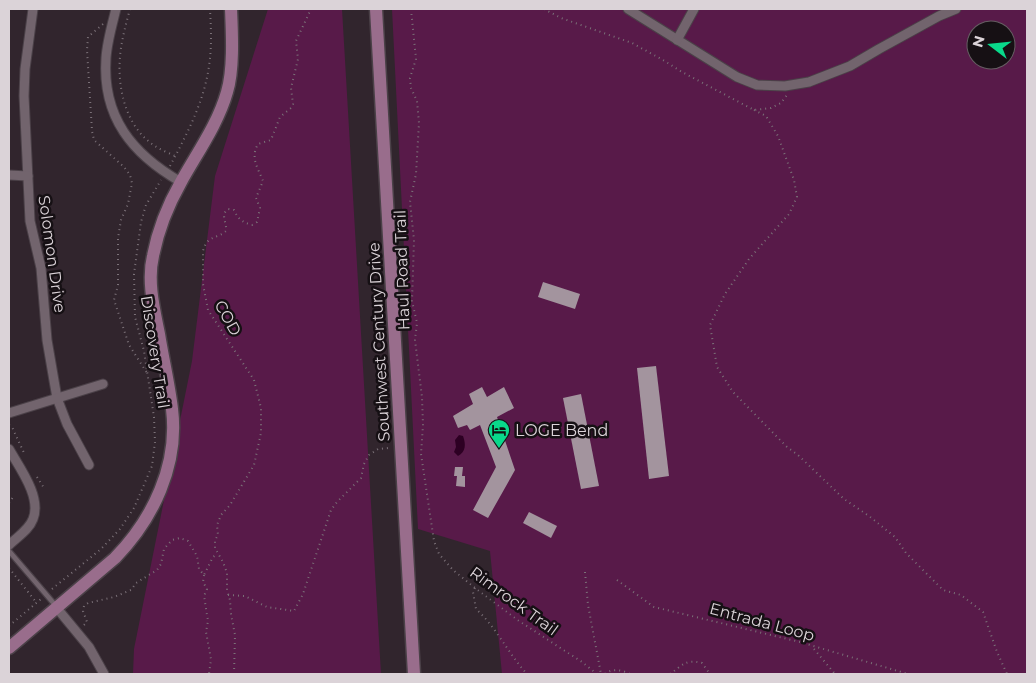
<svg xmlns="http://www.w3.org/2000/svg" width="1036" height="683" font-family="Montserrat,sans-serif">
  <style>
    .green { fill: #581a49; fill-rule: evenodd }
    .water { fill: #2d0023 }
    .building { fill: #a3949e }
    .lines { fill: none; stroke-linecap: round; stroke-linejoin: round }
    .lane-casing { stroke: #4b4148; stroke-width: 7 }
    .street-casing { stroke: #4b4148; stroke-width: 11 }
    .secondary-casing { stroke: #4b4148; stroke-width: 15 }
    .path { stroke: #7b7178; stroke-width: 2; stroke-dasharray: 1 4; stroke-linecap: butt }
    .lane { stroke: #72646d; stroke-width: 4.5 }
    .street { stroke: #72646d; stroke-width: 9 }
    .secondary { stroke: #996d8c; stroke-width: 12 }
    .labels { text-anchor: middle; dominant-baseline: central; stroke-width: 5; stroke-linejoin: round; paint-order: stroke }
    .street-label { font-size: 16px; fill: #dbd3d8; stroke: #161014 }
    .poi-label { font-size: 16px; fill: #dbd3d8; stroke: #161014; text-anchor: start }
  </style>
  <rect width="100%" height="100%" fill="#31252d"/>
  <!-- green -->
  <g class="green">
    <path d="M268,9H342L381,674H133L134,649L192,361L215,176Z"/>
    <path d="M392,9H1027V674H502L490,551L418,529ZM976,30H1006V60H976Z"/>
  </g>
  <!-- water -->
  <path class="water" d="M459,435L463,436C466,444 466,452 458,456L454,452L456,447L455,440Z"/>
  <!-- building -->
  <g class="building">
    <path d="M543,282L580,294L575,309L538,297Z"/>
    <path d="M656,366L669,476L649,479L637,368Z"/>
    <path d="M482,387L487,397L504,387L514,408L497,417L515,470L488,518L473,510L496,467L480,425L470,430L467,425L458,428L453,416L473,404L469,394Z"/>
    <path d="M581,394L599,486L581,489L563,398Z"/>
    <path d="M455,467H463L462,476H465V487L456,486L457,476H454Z"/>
    <path d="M529,512L557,526L551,538L523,523Z"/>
  </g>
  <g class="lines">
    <!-- lane casing -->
    <g class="lane-casing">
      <path id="lane" d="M9,551L56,606"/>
    </g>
    <!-- street casing -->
    <g class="street-casing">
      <g id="street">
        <path d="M33,9L25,69L24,96L30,221L41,268L47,340L57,398L67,424L89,465"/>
        <path d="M116,9C112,25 107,42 106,58C102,117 132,154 181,182"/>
        <path d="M628,9L737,77L757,85L785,86L809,82L850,66L879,49L939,16L956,9"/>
        <path d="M677,40L694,9"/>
        <path d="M9,175L28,176"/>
        <path d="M9,413L103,384"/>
        <path d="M9,449C19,467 42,497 33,519C29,530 17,537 9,545"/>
        <path d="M56,607L89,647L104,674"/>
      </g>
    </g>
    <!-- secondary casing -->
    <g class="secondary-casing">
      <g id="secondary">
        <path d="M376,9L414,674"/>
        <path d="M9,648L115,558C153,519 179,465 172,409C169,384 163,359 159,334C154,309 147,281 153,256C158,230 168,205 181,182C197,153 218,124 227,92C234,69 232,33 231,9"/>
      </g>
    </g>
    <!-- path -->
    <g class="path">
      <path d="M130,9C127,20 124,31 122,42C115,78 122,125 155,146C161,150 169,153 175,156"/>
      <path d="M411,9L416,59L410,78L411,88L417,101L419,123L416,174L410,202L414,240L412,301L417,323L415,340L422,397L423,425L421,454L434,541L439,554L453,570L475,588L519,621L582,662L597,674"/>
      <path d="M544,9L561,18L632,43L663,60L682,72L754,110L771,108L781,103L787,95"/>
      <path d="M103,24L88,37L87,50L92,131L94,140L124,167L130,175L132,183L128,204L121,220L118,238V285L114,300L129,345L147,373"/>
      <path d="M754,110L766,116L778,136L794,180L797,197L789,214L749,259L725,294L710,325L717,367L733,392L787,447L798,455L844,499L869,516L895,537L906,553L943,590L961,595L983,612L997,652L1007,674"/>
      <path d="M170,166C187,134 204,102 209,66C212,47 211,28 210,9"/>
      <path d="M9,425L12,427L25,455"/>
      <path d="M37,477L44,488"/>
      <path d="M9,503L13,497"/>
      <path d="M9,568L36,602"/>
      <path d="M585,572L588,605L601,674"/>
      <path d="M204,575L203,582L207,589L204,596L208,621L206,632L211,659L209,674"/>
      <path d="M617,580L654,607L800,642L908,674"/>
      <path d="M475,588L473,592L476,609C496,627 508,653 527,674"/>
      <path d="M52,589L101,549L120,529L134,508L152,466L155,442L154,417L144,351L135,317L134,274L141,222L146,205L161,180"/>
      <path d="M228,595L245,596L267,607L294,611L303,594L331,510L337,502L361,478L364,464L369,455L378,449L389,448"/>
      <path d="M84,625L87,622L83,611L84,606L88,603L114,597L131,590L136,583L157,570L161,564L164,549L172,540L180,538L188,541L197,556L199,569L204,575L213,557L217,554"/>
      <path d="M9,626L41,599"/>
      <path d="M814,649L835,674"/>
      <path d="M234,674L235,635L231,614L230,600L227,590V573L223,562L215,548V540L218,535L217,525L221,515L230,505L254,465L261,433V408L254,380L208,310L203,284V251C207,235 217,239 226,231C227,222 220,215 228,209L234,210C238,219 242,222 252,225L257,222L260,208L256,198L263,181C258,168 250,158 258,144L271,140L280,117L291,108L293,104L291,88L298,59L296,41L311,9"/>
      <path d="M605,674C612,668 622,670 630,674"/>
      <path d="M670,674C683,665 685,659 702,663L710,674"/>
    </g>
    <!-- lane -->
    <use href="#lane" class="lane"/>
    <!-- street -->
    <use href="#street" class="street"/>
    <!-- secondary -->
    <use href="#secondary" class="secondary"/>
  </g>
  <!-- icons -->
  <defs>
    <g id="hotel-pin" transform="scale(1.125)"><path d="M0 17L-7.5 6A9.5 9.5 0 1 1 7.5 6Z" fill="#09d98b" stroke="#161014"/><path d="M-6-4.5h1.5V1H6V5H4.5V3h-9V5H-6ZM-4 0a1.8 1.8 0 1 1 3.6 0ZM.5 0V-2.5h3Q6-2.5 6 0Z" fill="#111"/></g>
  </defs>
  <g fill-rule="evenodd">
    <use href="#hotel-pin" x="499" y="430"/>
  </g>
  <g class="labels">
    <!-- street labels -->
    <g class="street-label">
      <text transform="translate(52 254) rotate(82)">Solomon Drive</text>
      <text transform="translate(402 270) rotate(-92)">Haul Road Trail</text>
      <text transform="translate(228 318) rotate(61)">COD</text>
      <text transform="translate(379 342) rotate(-93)">Southwest Century Drive</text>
      <text transform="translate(155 352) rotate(81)">Discovery Trail</text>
      <text transform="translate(514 601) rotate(36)">Rimrock Trail</text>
      <text transform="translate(762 622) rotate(15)">Entrada Loop</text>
    </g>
    <!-- poi labels -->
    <g class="poi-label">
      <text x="515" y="430">LOGE Bend</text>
    </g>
  </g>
  <!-- border -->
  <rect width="1036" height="683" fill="none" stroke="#dbd3d8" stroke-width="20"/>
  <!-- north arrow -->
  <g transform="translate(991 45) rotate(286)"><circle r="24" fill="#161014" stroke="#655e62"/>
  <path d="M0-4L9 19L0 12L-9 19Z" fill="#09d98b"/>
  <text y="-8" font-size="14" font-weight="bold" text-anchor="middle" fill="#dbd3d8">N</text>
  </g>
</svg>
